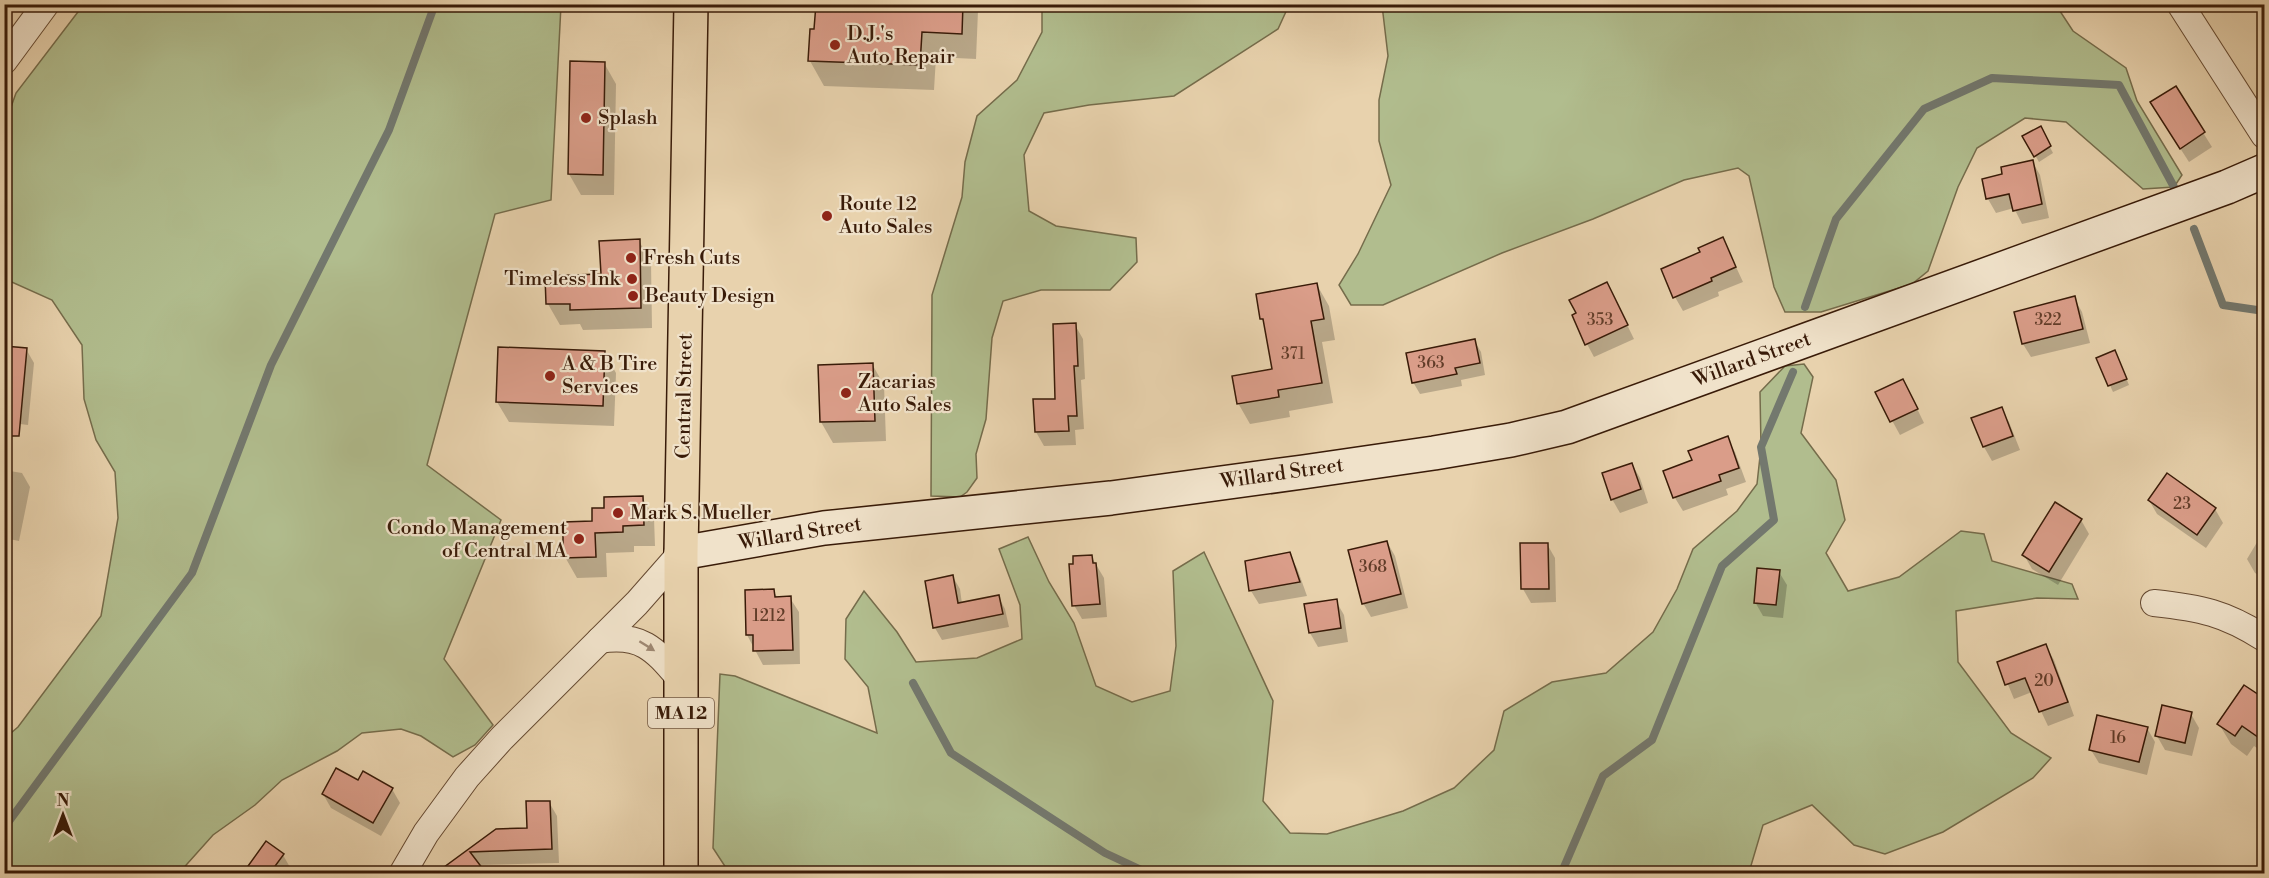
<svg xmlns="http://www.w3.org/2000/svg" width="2269" height="878" font-family="'Libre Bodoni',serif">
  <style>
    .green { fill: #b1bd8e; stroke: #756c4b; stroke-width: 1.5 }
    .shadow { fill: #0003 }
    .lines { fill: none; stroke-linecap: round; stroke-linejoin: round }
    .stream { stroke: #73786e; stroke-width: 8 }
    .building { fill: #da9d89; stroke: #391b08; stroke-width: 1.5 }
    .street-casing { stroke: #654931; stroke-width: 28 }
    .secondary-casing { stroke: #391b08; stroke-width: 36 }
    .primary-casing { stroke: #391b08; stroke-width: 36 }
    .street { stroke: #f0e2ca; stroke-width: 26 }
    .secondary { stroke: #f0e2ca; stroke-width: 33 }
    .primary { stroke: #e8d2ad; stroke-width: 33 }
    .oneway { fill: #9e8873 }
    .poi-dot { fill: #8f2418; stroke: #f0e2ca; stroke-width: 2 }
    .labels { text-anchor: middle; dominant-baseline: central; stroke-width: 4.5; stroke-linejoin: round; paint-order: stroke }
    .number-label { font-size: 16px; fill: #613c28 }
    .shield { fill: #f0e2ca; stroke: #705742; stroke-width: 1.5 }
    .shield-label { font-size: 18px; font-weight: bold; fill: #391b08 }
    .poi-label { font-size: 20px; fill: #391b08; stroke: #f0e2ca; text-anchor: start }
    .street-label { font-size: 20px; fill: #391b08; stroke: #f0e2ca }
  </style>
  <rect width="100%" height="100%" fill="#e8d2ad"/>
  <filter id="stains"><feTurbulence type="fractalNoise" baseFrequency=".00333" numOctaves="4"/><feColorMatrix values="0 0 0 0 .2 0 0 0 0 .09 0 0 0 0 .02 0 0 0 .5 -.17"/></filter>
  <radialGradient id="worn" r=".72"><stop offset=".6" stop-color="#630" stop-opacity="0"/><stop offset="1" stop-color="#630" stop-opacity=".3"/></radialGradient>
  <!-- green -->
  <g class="green">
    <path d="M84,4L561,5L551,200L495,214L427,465L501,520L444,659L493,725L475,745L453,757L421,736L401,729L362,733L337,751L282,780L255,805L213,835L179,873H5V738L18,727L101,616L118,518L115,472L96,440L84,399L82,345L52,300L5,279V124L16,93Z"/>
    <path d="M1042,5H1289L1278,29L1174,96L1089,105L1044,113L1024,155L1029,211L1056,226L1136,238L1137,262L1110,290H1041L1003,301L992,338L986,419L976,454L977,478L967,492L960,497L931,496L932,295L962,197L965,162L977,116L1017,80L1042,32Z"/>
    <path d="M1382,5H2056L2073,31L2126,68L2137,101L2182,175L2174,187L2143,189L2066,122L2025,118L1977,148L1958,187L1928,271L1912,284L1821,312H1785L1774,287L1749,176L1738,168L1684,180L1593,219L1502,253L1383,305H1351L1339,285L1358,254L1391,185L1379,141V100L1388,56Z"/>
    <path d="M1804,364L1813,377L1801,433L1836,480L1845,520L1826,553L1848,591L1899,577L1961,531L1984,534L1992,561L2072,584L2078,599L2037,598L1956,611L1958,662L2011,733L2051,758L2033,778L1943,832L1885,854L1854,845L1812,805L1763,825L1750,869L1736,874H730L713,848L720,674L735,676L877,733L868,687L845,659L846,619L864,591L897,632L916,662L977,658L1022,639L1020,605L999,549L1028,537L1049,582L1074,623L1096,686L1132,702L1170,691L1176,646L1173,571L1204,552L1273,701L1263,801L1290,833L1327,834L1403,811L1454,788L1494,750L1504,711L1552,682L1606,673L1653,632L1677,589L1693,549L1737,511L1757,484L1761,447L1760,392L1785,366Z"/>
  </g>
  <!-- shadow -->
  <g class="shadow">
    <path d="M817,4H975L978,11L976,59L936,57L934,90L824,86L810,61L816,31Z"/>
    <path d="M604,63L616,84L614,195H581L569,174Z"/>
    <path d="M2175,88L2212,147L2189,162L2160,117Z"/>
    <path d="M2040,128L2053,153L2039,162L2024,136Z"/>
    <path d="M2032,161L2040,175L2049,218L2022,224L2014,208L1996,213L1988,199L1984,180L2004,175Z"/>
    <path d="M1723,239L1743,282L1718,292L1719,296L1683,311L1675,297L1702,253Z"/>
    <path d="M639,241L651,262L652,328L583,330L580,324L560,325L548,304L602,275Z"/>
    <path d="M1607,284L1634,339L1594,357L1587,344L1578,314Z"/>
    <path d="M1317,285L1329,306L1335,340L1322,342L1333,403L1289,411L1290,417L1250,424L1238,403L1274,370L1266,327L1262,319Z"/>
    <path d="M2074,298L2082,312L2090,343L2031,357L2023,344Z"/>
    <path d="M1075,325L1083,339L1085,379L1081,380L1084,429L1075,430L1076,445L1044,446L1036,432L1057,400Z"/>
    <path d="M1474,340L1481,352L1485,375L1461,380L1462,386L1420,394L1413,382Z"/>
    <path d="M26,349L34,363L28,425L4,422Z"/>
    <path d="M604,352L616,373L614,426L509,422L497,402Z"/>
    <path d="M2098,359H2118L2129,385L2113,392Z"/>
    <path d="M872,364L884,385L886,441L833,443L821,422L820,366Z"/>
    <path d="M1877,393L1910,394L1924,423L1900,435Z"/>
    <path d="M2001,409L2009,422L2020,450L1992,461L1984,447L1973,419Z"/>
    <path d="M1727,438L1735,452L1746,482L1726,489L1728,495L1683,511L1675,498L1665,472L1693,461Z"/>
    <path d="M1632,464L1640,478L1648,503L1620,513L1612,499Z"/>
    <path d="M4,470L22,473L30,487L19,541L4,538Z"/>
    <path d="M642,497L654,518L655,546H634V552L606,553L607,577L577,578L565,557L594,522Z"/>
    <path d="M2149,500L2215,509L2223,523L2206,548L2157,514Z"/>
    <path d="M2081,520L2089,534L2058,585L2032,569L2024,555Z"/>
    <path d="M2262,534L2264,535V578L2255,573L2247,559Z"/>
    <path d="M1387,542L1395,556L1408,608L1371,617L1363,603Z"/>
    <path d="M1547,544L1555,558L1556,602L1531,603L1523,589Z"/>
    <path d="M1289,554L1297,568L1307,596L1259,604L1251,591Z"/>
    <path d="M1091,556L1104,578L1107,617L1082,619L1074,605Z"/>
    <path d="M1779,572L1787,585L1783,618L1763,616L1755,602Z"/>
    <path d="M953,577L960,589L962,604L998,596L1005,609L1009,627L942,640L935,628L926,582Z"/>
    <path d="M773,591L778,598H790L799,612L800,664L763,665L747,635Z"/>
    <path d="M1336,601L1344,615L1348,642L1318,647L1310,633L1306,605Z"/>
    <path d="M2046,646L2054,660L2074,716L2048,726L2032,692L2014,699L1999,663Z"/>
    <path d="M2264,701V753L2254,746L2247,756L2231,744L2219,724Z"/>
    <path d="M2191,714L2199,728L2192,756L2165,750L2157,736Z"/>
    <path d="M2147,728L2155,742L2147,775L2099,763L2091,750Z"/>
    <path d="M359,782L392,789L400,803L381,836L331,808L323,794Z"/>
    <path d="M549,802L557,816L559,863L478,865L484,874H439L497,830L528,829Z"/>
    <path d="M266,843L283,855L291,869L287,874H245Z"/>
    <path d="M2263,867L2264,874H2203L2202,870Z"/>
  </g>
  <g class="lines">
    <!-- stream -->
    <g class="stream">
      <path d="M2194,229L2223,305L2264,311"/>
      <path d="M1805,307L1836,219L1924,109L1992,78L2119,85L2174,187"/>
      <path d="M913,683L951,753L1105,853L1150,874"/>
      <path d="M4,828L192,573L271,365L389,130L435,4"/>
      <path d="M1561,874L1603,776L1652,740L1722,566L1774,520L1761,447L1793,372"/>
    </g>
  </g>
  <!-- building -->
  <g class="building">
    <path d="M816,4H963L962,34L922,32L920,65L808,61L810,29H814Z"/>
    <path d="M570,61L605,62L603,175L568,174Z"/>
    <path d="M2176,86L2205,132L2180,149L2150,102Z"/>
    <path d="M2041,126L2051,146L2034,157L2022,136Z"/>
    <path d="M2033,160L2042,204L2013,211L2009,194L1986,199L1982,179L2002,174L2001,167Z"/>
    <path d="M1723,237L1736,267L1711,278L1712,281L1673,298L1661,269L1700,252L1698,248Z"/>
    <path d="M640,239L641,308L570,310V304H546L545,276L601,274L599,241Z"/>
    <path d="M1607,282L1628,325L1585,345L1572,315L1576,313L1569,300Z"/>
    <path d="M1317,283L1324,319L1311,321L1322,383L1278,390L1279,397L1237,404L1232,376L1272,369L1263,319H1260L1256,294Z"/>
    <path d="M2075,296L2083,329L2022,344L2014,312Z"/>
    <path d="M1076,323L1078,366H1074L1077,416H1068L1069,431L1035,432L1033,399H1055L1053,324Z"/>
    <path d="M1475,339L1480,363L1455,368L1457,374L1412,383L1406,353Z"/>
    <path d="M4,346L27,348L19,436H4Z"/>
    <path d="M498,347L605,351L603,406L496,402Z"/>
    <path d="M2115,350L2127,379L2108,386L2096,358Z"/>
    <path d="M873,363L875,421L820,422L818,365Z"/>
    <path d="M1903,379L1918,409L1890,422L1875,392Z"/>
    <path d="M2002,407L2013,436L1983,447L1971,418Z"/>
    <path d="M1728,436L1739,468L1719,475L1721,481L1673,498L1663,471L1692,460L1688,451Z"/>
    <path d="M1632,463L1641,489L1611,500L1602,473Z"/>
    <path d="M2167,473L2216,508L2197,535L2148,500Z"/>
    <path d="M643,496L644,525L623,526V532L595,533L596,557L563,558V522L592,521V508H604V497Z"/>
    <path d="M2055,502L2082,519L2049,572L2022,555Z"/>
    <path d="M1387,541L1401,594L1362,604L1348,550Z"/>
    <path d="M1520,543H1548L1549,589H1521Z"/>
    <path d="M1290,552L1300,582L1249,591L1245,561Z"/>
    <path d="M1092,555L1093,563H1096L1100,604L1072,606L1069,564H1073V556Z"/>
    <path d="M1757,568L1780,570L1776,605L1754,603Z"/>
    <path d="M953,575L958,603L999,595L1003,614L933,628L925,581Z"/>
    <path d="M774,589L775,597L791,596L793,650L753,651V635H746L745,590Z"/>
    <path d="M1337,599L1341,628L1309,633L1304,604Z"/>
    <path d="M2046,644L2068,702L2039,712L2025,678L2005,685L1997,662Z"/>
    <path d="M2244,685L2265,699V742L2242,726L2235,736L2217,724Z"/>
    <path d="M2162,705L2192,712L2185,743L2155,736Z"/>
    <path d="M2097,715L2148,727L2139,762L2089,750Z"/>
    <path d="M336,768L358,780L363,771L393,788L373,823L322,794Z"/>
    <path d="M526,801H550L552,849L470,852L486,873H436L496,829L527,828Z"/>
    <path d="M266,841L284,854L270,873H243Z"/>
  </g>
  <g class="lines">
    <!-- street casing -->
    <g class="street-casing">
      <g id="street">
        <path d="M2180,4L2264,135"/>
        <path d="M4,61L46,4"/>
        <path d="M2154,603C2201,608 2225,613 2264,638"/>
        <path d="M600,640C643,633 656,651 681,680"/>
        <path d="M402,874L426,833L467,777L502,738L637,603L681,553"/>
      </g>
    </g>
    <!-- secondary casing -->
    <g class="secondary-casing">
      <path id="secondary" d="M681,553L824,528L1111,498L1303,472L1434,453L1511,440L1567,427L2227,187L2264,171"/>
    </g>
    <!-- primary casing -->
    <g class="primary-casing">
      <path id="primary" d="M681,874V553L691,4"/>
    </g>
    <!-- street -->
    <use href="#street" class="street"/>
    <!-- secondary -->
    <use href="#secondary" class="secondary"/>
    <!-- primary -->
    <use href="#primary" class="primary"/>
  </g>
  <!-- one-way arrows -->
  <defs><path id="oneway-solid" d="M-6-.8H1V-3.2L6.5 0L1 3.2V.8H-6Z" transform="scale(1.5)"/></defs>
  <use class="oneway" href="#oneway-solid" transform="translate(647 646) rotate(32)"/>
  <!-- markers -->
  <g class="poi-dot">
    <circle cx="835" cy="45" r="6"/>
    <circle cx="586" cy="118" r="6"/>
    <circle cx="827" cy="216" r="6"/>
    <circle cx="631" cy="258" r="6"/>
    <circle cx="632" cy="279" r="6"/>
    <circle cx="633" cy="296" r="6"/>
    <circle cx="550" cy="376" r="6"/>
    <circle cx="846" cy="393" r="6"/>
    <circle cx="618" cy="513" r="6"/>
    <circle cx="579" cy="539" r="6"/>
  </g>
  <g class="labels">
    <!-- number labels -->
    <g class="number-label">
      <text x="1600" y="320">353</text>
      <text x="2048" y="320">322</text>
      <text x="1293" y="354">371</text>
      <text x="1431" y="363">363</text>
      <text x="2182" y="504">23</text>
      <text x="1373" y="567">368</text>
      <text x="769" y="616">1212</text>
      <text x="2044" y="681">20</text>
      <text x="2118" y="738">16</text>
    </g>
    <!-- shield labels -->
    <rect class="shield" x="648" y="698" width="66" height="30" rx="4.5"/>
    <g class="shield-label">
      <text x="681" y="713">MA 12</text>
    </g>
    <!-- poi labels -->
    <g class="poi-label">
      <text x="847" y="34">D.J.'s<tspan x="847" dy="23">Auto Repair</tspan></text>
      <text x="598" y="118">Splash</text>
      <text x="839" y="204">Route 12<tspan x="839" dy="23">Auto Sales</tspan></text>
      <text x="643" y="258">Fresh Cuts</text>
      <text x="620" y="279" text-anchor="end">Timeless Ink</text>
      <text x="645" y="296">Beauty Design</text>
      <text x="562" y="364">A &amp; B Tire<tspan x="562" dy="23">Services</tspan></text>
      <text x="858" y="382">Zacarias<tspan x="858" dy="23">Auto Sales</tspan></text>
      <text x="630" y="513">Mark S. Mueller</text>
      <text x="567" y="528" text-anchor="end">Condo Management<tspan x="567" dy="23">of Central MA</tspan></text>
    </g>
    <!-- street labels -->
    <g class="street-label">
      <text transform="translate(1752 360) rotate(-20)">Willard Street</text>
      <text transform="translate(685 396) rotate(-89)">Central Street</text>
      <text transform="translate(1282 474) rotate(-8)">Willard Street</text>
      <text transform="translate(800 534) rotate(-9)">Willard Street</text>
    </g>
  </g>
  <!-- margin -->
  <rect width="2269" height="878" fill="none" stroke="#e8d2ad" stroke-width="24"/>
  <rect x="6" y="6" width="2257" height="866" fill="none" stroke="#391b08" stroke-width="3"/>
  <rect x="12" y="12" width="2245" height="854" fill="none" stroke="#391b08" stroke-width="1.5"/>
  <!-- north arrow -->
  <g transform="translate(63 815)" stroke="#f0e2ca" stroke-width="4.5" paint-order="stroke">
  <path d="M0-4.5L10 22L0 15L-10 22Z" fill="#391b08"/>
  <text y="-9" font-size="16" font-weight="bold" text-anchor="middle" fill="#391b08">N</text>
  </g>
  <rect width="100%" height="100%" filter="url(#stains)"/>
  <rect width="100%" height="100%" fill="url(#worn)"/>
</svg>
